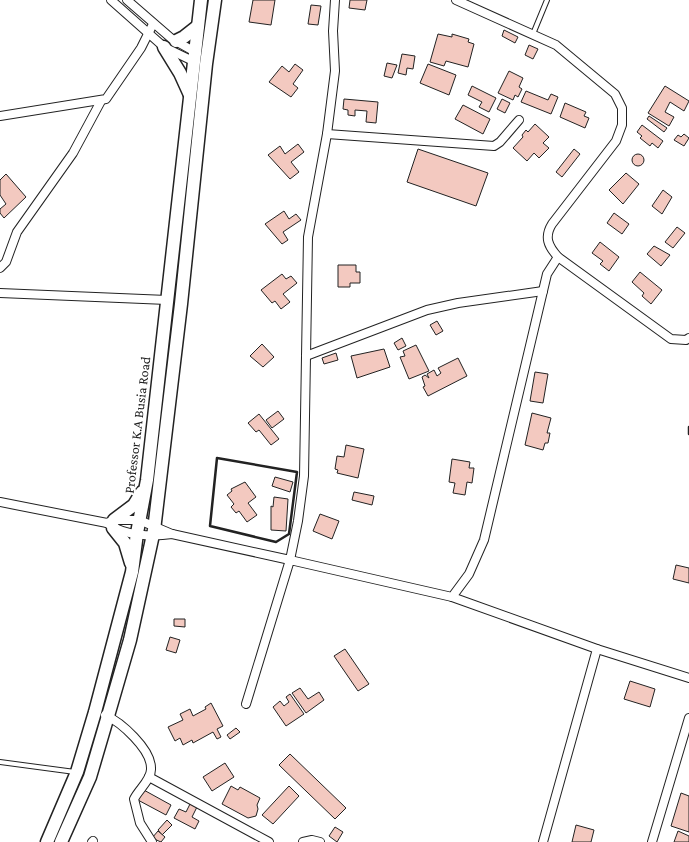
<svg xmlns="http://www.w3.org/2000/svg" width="689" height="842" font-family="'Crimson Pro',serif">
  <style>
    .building { fill: #f3c9c0; stroke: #222 }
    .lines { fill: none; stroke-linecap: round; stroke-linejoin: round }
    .lane-casing { stroke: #222; stroke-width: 6 }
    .street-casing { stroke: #222; stroke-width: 10 }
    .primary-casing { stroke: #222; stroke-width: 15 }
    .lane { stroke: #fff; stroke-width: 4 }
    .street { stroke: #fff; stroke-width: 8 }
    .primary { stroke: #fff; stroke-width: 12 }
    .wall { stroke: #222; stroke-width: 2.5 }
    .labels { text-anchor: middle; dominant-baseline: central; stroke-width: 4; stroke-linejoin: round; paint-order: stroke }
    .street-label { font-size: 14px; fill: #222; stroke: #fff }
  </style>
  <rect width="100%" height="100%" fill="#fff"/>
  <!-- building -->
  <g class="building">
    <path d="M253,0H275L271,25L249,22Z"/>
    <path d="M350,0H367L365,10L349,8Z"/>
    <path d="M311,5L321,6L318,25L308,24Z"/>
    <path d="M504,30L518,37L515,43L502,36Z"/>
    <path d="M438,34L452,37V34L469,39L468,42L474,44L468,67L446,61L444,66L430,62Z"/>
    <path d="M529,45L538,49L533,59L525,55Z"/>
    <path d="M402,54L415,56L413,69L407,68L406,75L398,73Z"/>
    <path d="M387,63L397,65L392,78L384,76Z"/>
    <path d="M295,64L303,70L293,84L298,88L291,97L269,82L282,66L289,72Z"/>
    <path d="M428,64L456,75L449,95L420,83Z"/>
    <path d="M509,71L523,78L519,87L522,89L518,97L515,95L513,100L498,93Z"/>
    <path d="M472,86L496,98L489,112L479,107L482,102L468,95Z"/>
    <path d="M665,86L689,101L684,111L670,102L665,112L674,117L669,126L648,113Z"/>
    <path d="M526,91L548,100L551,94L558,97L551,114L521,102Z"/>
    <path d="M344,99L378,102L376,123L366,122L367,111L355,110V116L348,115V110L343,109Z"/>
    <path d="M502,99L510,103L505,113L497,109Z"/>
    <path d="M565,103L586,112L584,116L589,118L585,128L560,117Z"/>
    <path d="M463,105L490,119L483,134L455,119Z"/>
    <path d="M649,116L667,128L664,132L647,119Z"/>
    <path d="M535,124L549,137L543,143L549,148L539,158L534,153L527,161L513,148L523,137L522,135L526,130L528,132Z"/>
    <path d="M642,125L663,141L658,148L652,143L650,146L640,138L642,136L637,132Z"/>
    <path d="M684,134L689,138L684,146L674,140L678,135L681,137Z"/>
    <path d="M298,144L304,152L291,162L299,172L290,179L268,155L280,146L285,154Z"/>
    <path d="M418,149L488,173L476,206L407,182Z"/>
    <path d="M574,149L580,154L562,177L556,172Z"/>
    <circle cx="638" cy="160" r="6"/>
    <path d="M626,173L639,184L623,204L609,190Z"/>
    <path d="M6,174L26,197L4,218L0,213V209L6,204L0,195V180Z"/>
    <path d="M663,190L672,197L662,214L652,206Z"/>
    <path d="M284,211L289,219L296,214L301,220L283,232L288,240L282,244L265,224Z"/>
    <path d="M614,213L629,224L622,234L607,223Z"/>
    <path d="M677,227L685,233L673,248L665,242Z"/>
    <path d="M600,242L619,257L609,271L600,264L603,261L592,253Z"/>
    <path d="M654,246L670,255L661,266L647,254Z"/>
    <path d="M338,265H356V272H360V283H350V287H338Z"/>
    <path d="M640,272L662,290L651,304L642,296L644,293L632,282Z"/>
    <path d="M282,274L286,279L291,276L297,283L283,294L290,302L281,309L275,301L272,303L261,290Z"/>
    <path d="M437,321L443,331L436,335L430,325Z"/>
    <path d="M402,338L406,346L398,350L394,343Z"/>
    <path d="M262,344L274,357L263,367L250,356Z"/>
    <path d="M416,345L429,371L409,379L400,357L405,356L403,351Z"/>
    <path d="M384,349L390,367L357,378L351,356Z"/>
    <path d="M336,353L338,360L324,364L322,358Z"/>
    <path d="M458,358L467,376L428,396L423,387L425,386L422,377L425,375L429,378L427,374L434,370L437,376L441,373L438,368Z"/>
    <path d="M535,372L548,374L543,403L530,401Z"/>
    <path d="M278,411L284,419L272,428L266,420Z"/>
    <path d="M532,413L551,418L547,433H550L548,443H545L543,450L525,445Z"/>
    <path d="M259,414L279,439L271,445L259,430L256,432L248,423Z"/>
    <path d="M346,445L364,449L358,478L337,473L338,470L335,469L337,456L344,457Z"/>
    <path d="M452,459L470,462L469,468H474L472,483L467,482L465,495L453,493L455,483L449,482Z"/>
    <path d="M275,477L293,482L290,492L272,486Z"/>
    <path d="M245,482L256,497L248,503L257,515L247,522L239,511L236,513L231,507L234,504L227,495L232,491L231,489Z"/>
    <path d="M354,492L374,496L372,505L352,500Z"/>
    <path d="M274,497L288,499L286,531L271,530V506L273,507Z"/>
    <path d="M320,514L339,521L332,539L313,531Z"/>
    <path d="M676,565L689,568V583L673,579Z"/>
    <path d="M174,619H185V627L174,626Z"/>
    <path d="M170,637L180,640L176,653L166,650Z"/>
    <path d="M345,649L369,684L358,691L334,656Z"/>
    <path d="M630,681L655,689L650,707L624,699Z"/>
    <path d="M300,688L308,699L319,692L324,700L306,713L292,693Z"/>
    <path d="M290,694L304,714L286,726L273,707L280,701L284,706L289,702L286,697Z"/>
    <path d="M211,703L223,726L217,729L221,737L217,739L213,732L193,743L192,740L183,745L180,738L175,741L168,727L183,720L180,714L190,709L193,716L206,709L205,707Z"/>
    <path d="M236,728L240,732L230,739L227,735Z"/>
    <path d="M290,754L346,808L335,819L279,765Z"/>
    <path d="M225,763L234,777L212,791L203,777Z"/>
    <path d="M231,786L238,790L240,787L260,798L257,805L258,809L256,816L248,818L222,804Z"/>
    <path d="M289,786L299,796L273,824L262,815Z"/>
    <path d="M142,789L171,805L166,815L136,799Z"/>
    <path d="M681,793L689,796V832L671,826Z"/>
    <path d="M191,802L198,805L192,817L199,821L195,829L174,818L179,809L186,812Z"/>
    <path d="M167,820L172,825L162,835L158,830Z"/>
    <path d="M576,825L594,830L591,842H572Z"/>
    <path d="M335,827L343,832L337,842L329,836Z"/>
    <path d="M158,831L165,837L161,842L152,838Z"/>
    <path d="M678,831L689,836V842H674Z"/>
  </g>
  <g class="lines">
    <!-- lane casing -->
    <g class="lane-casing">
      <g id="lane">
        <path d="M533,34L547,0"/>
        <path d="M0,762L75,772"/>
      </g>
    </g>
    <!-- street casing -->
    <g class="street-casing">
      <g id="street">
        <path d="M111,0L164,47L195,62"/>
        <path d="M127,0L172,39L197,53"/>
        <path d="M0,116L106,99L141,48L153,24"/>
        <path d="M327,134L494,146L500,142L519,120"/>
        <path d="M558,257L671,339L686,340L689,338"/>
        <path d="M0,268L6,262L17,232L73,153L101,101"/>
        <path d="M0,293L167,300"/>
        <path d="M306,356L427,310L458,303L543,291"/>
        <path d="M0,502L107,523C124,536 152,537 172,534"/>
        <path d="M107,523L114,520H139L172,534L290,560L298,521L304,476L308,237L327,134L335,71L333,31L335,0"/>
        <path d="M452,597L597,649L689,678"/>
        <path d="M246,704L290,560L452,597L469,574L484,540L547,274L558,257C548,246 544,237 552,224L616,141L622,125V108L615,94L556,45L456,0"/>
        <path d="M105,715C121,722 151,749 151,768C152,779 139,789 134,799L140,823L152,842"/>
        <path d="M149,777L269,842"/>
        <path d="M92,842L93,841"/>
        <path d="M303,842L312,840L320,842"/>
        <path d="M543,842L597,649"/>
        <path d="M652,842L689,718"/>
      </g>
    </g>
    <!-- primary casing -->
    <g class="primary-casing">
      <g id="primary">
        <path d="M176,41L184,37L198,26"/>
        <path d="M164,47L180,73L190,95"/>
        <path d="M114,520L134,505L142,492"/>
        <path d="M113,528L125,543L131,563"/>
        <path d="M47,842L77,772L95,712L132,572L137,533L147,480L201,0"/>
        <path d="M61,842L90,777L110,709L130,640L154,530L181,304L206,64L215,0"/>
      </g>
    </g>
    <!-- lane -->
    <use href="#lane" class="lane"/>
    <!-- street -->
    <use href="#street" class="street"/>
    <!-- primary -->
    <use href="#primary" class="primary"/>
    <!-- wall -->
    <g class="wall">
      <path d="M689,427V434"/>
      <path d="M217,458L297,472L289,534L276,542L210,526Z"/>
    </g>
  </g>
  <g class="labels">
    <!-- street labels -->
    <g class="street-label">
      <text transform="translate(137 425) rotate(-83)">Professor K.A Busia Road</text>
    </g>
  </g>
</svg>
